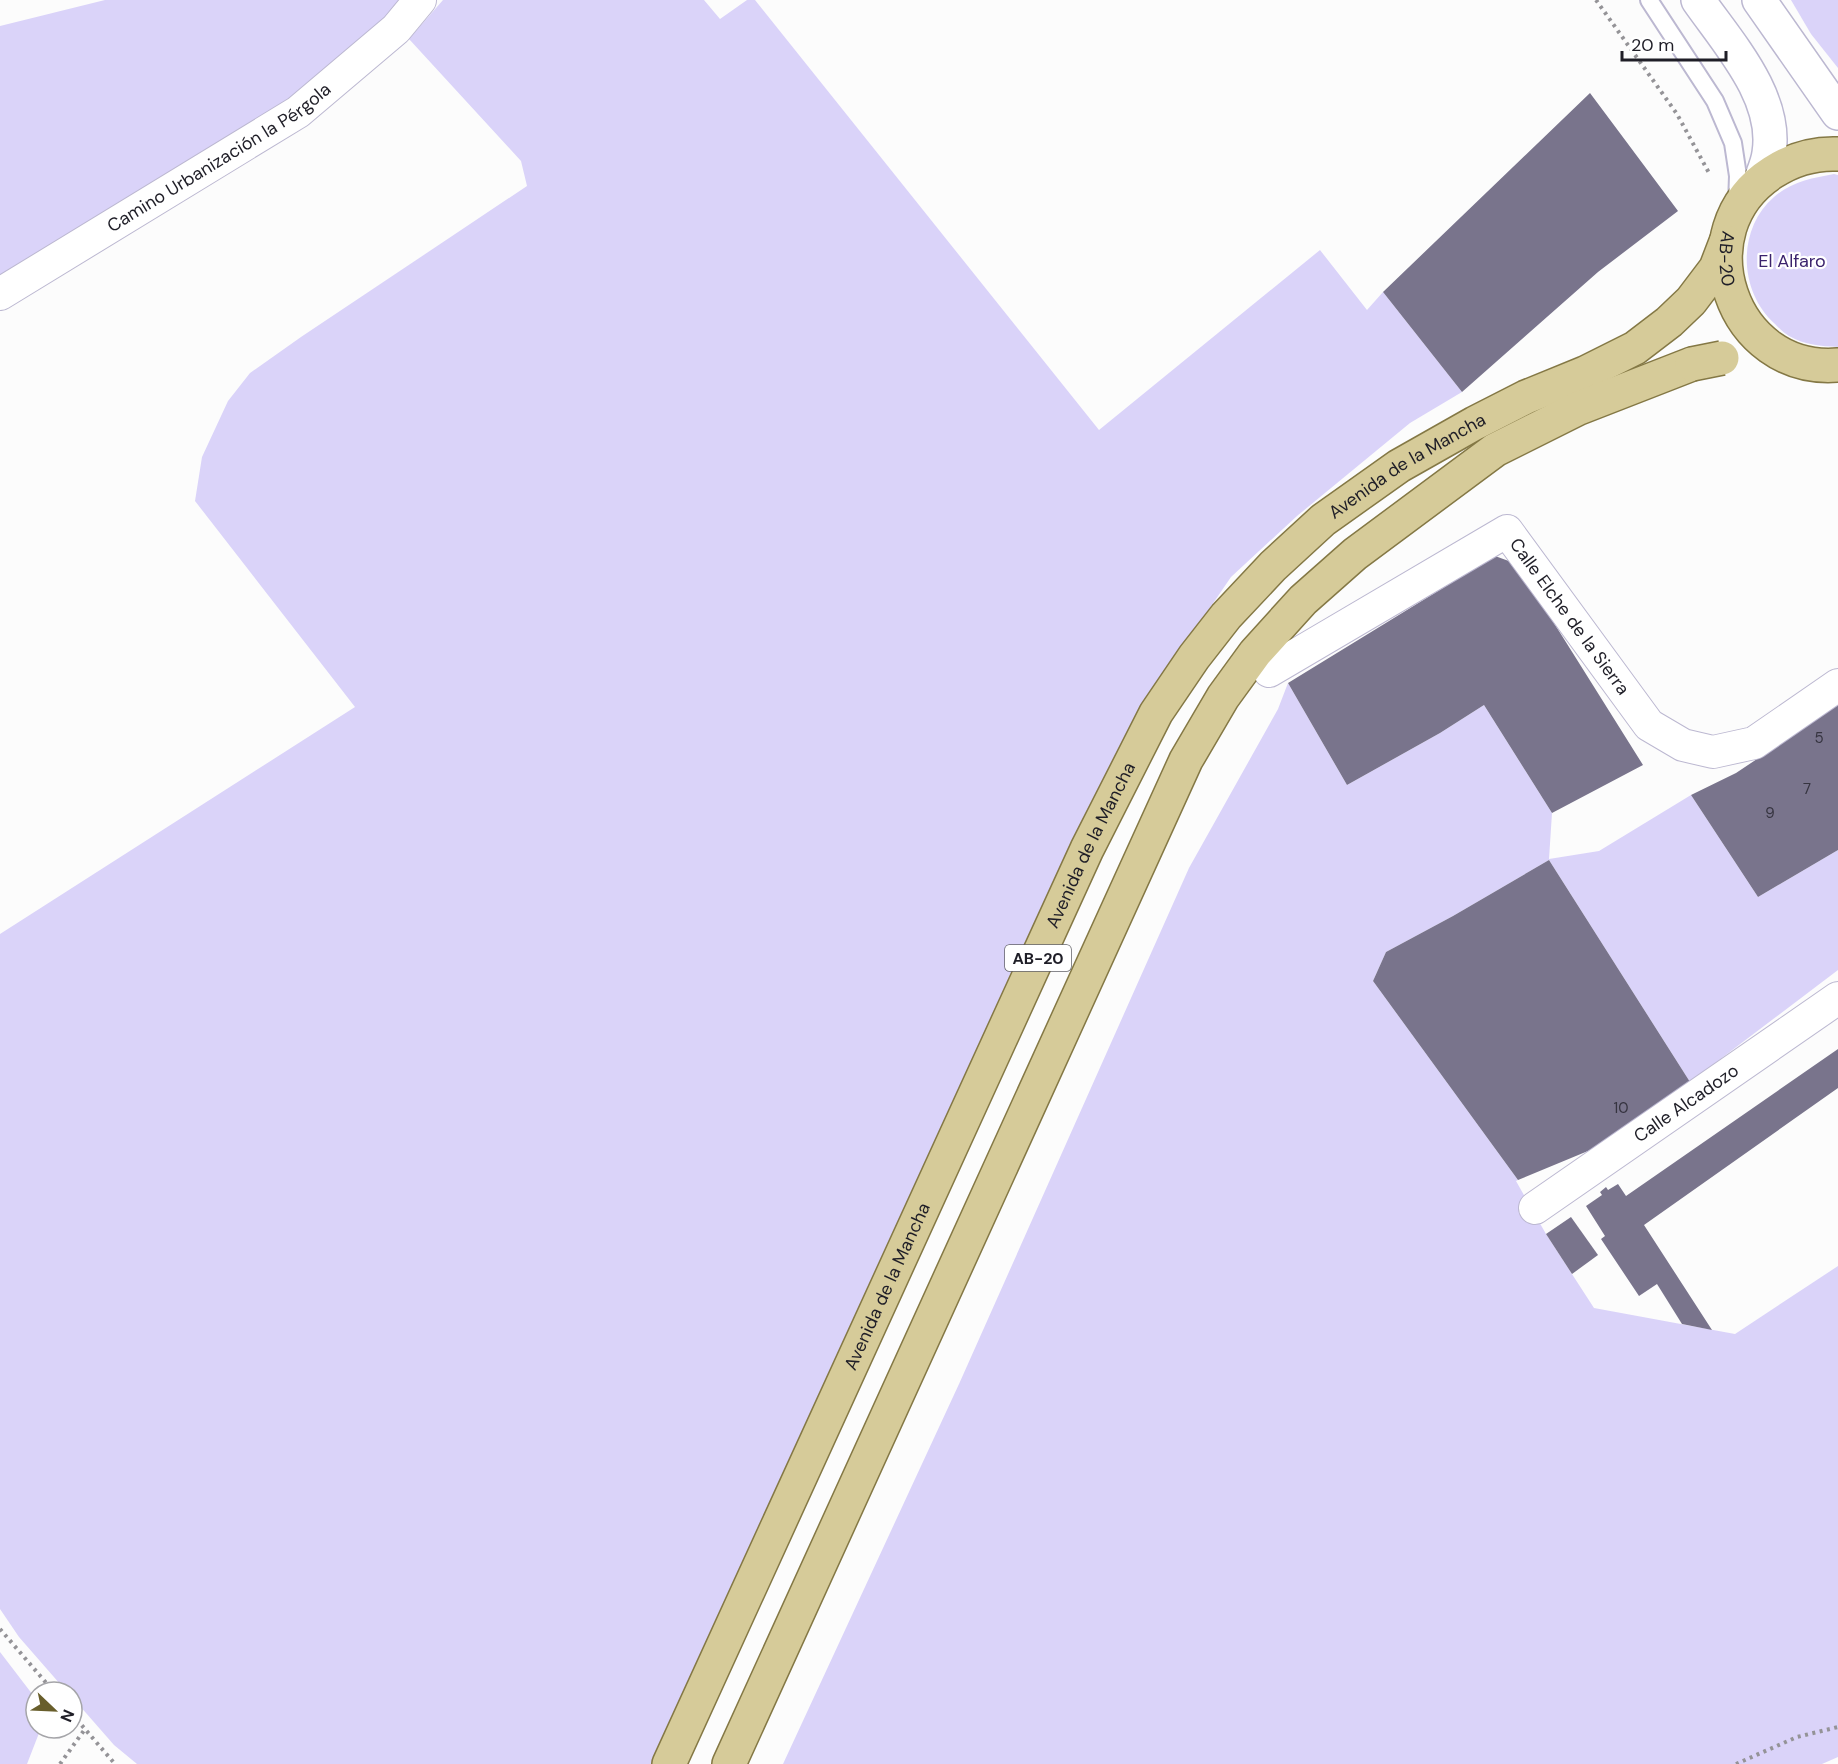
<svg xmlns="http://www.w3.org/2000/svg" width="1838" height="1764" font-family="'DM Sans',sans-serif">
  <style>
    .green { fill: #dad3f9 }
    .building { fill: #79748c }
    .lines { fill: none; stroke-linecap: round; stroke-linejoin: round }
    .lane-casing { stroke: #bcb8d1; stroke-width: 20 }
    .street-casing { stroke: #bcb8d1; stroke-width: 34 }
    .secondary-casing { stroke: #bcb8d1; stroke-width: 36 }
    .primary-casing { stroke: #847845; stroke-width: 36 }
    .path { stroke: #949397; stroke-width: 4; stroke-dasharray: 3 4.5; stroke-linecap: butt }
    .lane { stroke: #fff; stroke-width: 16 }
    .street { stroke: #fff; stroke-width: 32 }
    .secondary { stroke: #fff; stroke-width: 33 }
    .primary { stroke: #d6cb99; stroke-width: 33 }
    .primary-bridge-casing { stroke: #847845; stroke-width: 36; stroke-linecap: butt }
    .primary-bridge { stroke: #d6cb99; stroke-width: 33 }
    .labels { text-anchor: middle; dominant-baseline: central; stroke-width: 4.5; stroke-linejoin: round; paint-order: stroke }
    .number-label { font-size: 15px; fill: #363440 }
    .shield { fill: #fff; stroke: #626268; stroke-width: 1.5 }
    .shield-label { font-size: 16px; font-weight: bold; fill: #1f1e27 }
    .street-label { font-size: 18px; fill: #1f1e27; stroke: #fff }
    .park-label { font-size: 18px; fill: #3b236d; stroke: #fff }
  </style>
  <rect width="100%" height="100%" fill="#fcfcfc"/>
  <!-- green -->
  <g class="green">
    <path d="M105,0H405L312,90L0,282V26Z"/>
    <path d="M443,0H704L720,19L747,0H755L1099,430L1320,250L1367,310L1383,292L1462,392L1410,423L1297,516L1231,577L1145,703L651,1764H137L114,1745L72,1697V1692H67L19,1637L0,1609V934L355,707L195,501L202,457L228,401L250,373L301,337L527,186L521,161L409,39Z"/>
    <path d="M1791,0H1838V68L1811,34Z"/>
    <path d="M1834,174L1838,175V347C1821,346 1805,345 1789,336C1784,333 1779,328 1775,324C1739,292 1736,230 1774,197C1791,182 1812,178 1834,174Z"/>
    <path d="M1288,683L1347,785L1440,733L1484,705L1552,813L1549,859L1599,851L1691,795L1758,897L1838,850V970L1690,1082L1549,860L1453,916L1386,952L1373,981L1518,1180L1516,1181L1546,1234L1594,1308L1735,1334L1838,1266V1757L1822,1764H783L959,1384L1189,868L1278,709Z"/>
    <path d="M0,1652L36,1699V1728H41L27,1764H0Z"/>
  </g>
  <!-- building -->
  <g class="building">
    <path d="M1590,93L1678,211L1598,272L1462,392L1383,292Z"/>
    <path d="M1495,556L1517,564L1643,765L1552,813L1484,705L1440,733L1347,785L1288,683Z"/>
    <path d="M1838,705V850L1758,897L1691,795L1736,773Z"/>
    <path d="M1549,860L1690,1082L1600,1146L1518,1180L1373,981L1386,952L1453,916Z"/>
    <path d="M1838,1049V1088L1644,1225L1712,1330L1682,1324L1657,1284L1639,1296L1601,1239L1605,1236L1586,1206L1602,1195L1600,1192L1606,1187L1608,1190L1618,1184L1626,1196Z"/>
    <path d="M1571,1217L1598,1255L1572,1274L1546,1234Z"/>
  </g>
  <g class="lines">
    <!-- lane casing -->
    <g class="lane-casing">
      <path id="lane" d="M1649,0L1715,101L1733,143L1738,176L1737,203"/>
    </g>
    <!-- street casing -->
    <g class="street-casing">
      <g id="street">
        <path id="s1" d="M0,294L298,112L396,29L420,0"/>
        <path id="s2" d="M1269,671L1507,531L1649,725L1683,745L1713,752L1754,743L1838,685"/>
        <path id="s3" d="M1535,1208L1838,998"/>
      </g>
    </g>
    <!-- secondary casing -->
    <g class="secondary-casing">
      <g id="secondary">
        <path d="M1698,0C1728,43 1778,97 1769,153C1768,162 1764,171 1761,179"/>
        <path d="M1759,0L1838,113"/>
      </g>
    </g>
    <!-- primary casing -->
    <g class="primary-casing">
      <g id="primary">
        <path id="s4" d="M1838,154C1814,153 1793,159 1773,172C1682,230 1731,374 1838,365"/>
        <path id="s5" d="M669,1764L1087,849L1156,713L1194,657L1226,616L1273,566L1323,520L1399,466L1475,423L1526,397L1585,373L1635,348L1669,322L1691,301L1716,268L1726,242"/>
        <path d="M729,1764L1186,760L1223,697L1255,653L1303,600L1355,554L1495,450L1579,408L1692,364"/>
      </g>
    </g>
    <!-- path -->
    <g class="path">
      <path d="M1596,0L1677,114L1709,173"/>
      <path d="M0,1629L54,1692"/>
      <path d="M72,1714L115,1764"/>
      <path d="M60,1764L85,1729"/>
      <path d="M1736,1764L1797,1737L1838,1727"/>
    </g>
    <!-- lane -->
    <use href="#lane" class="lane"/>
    <!-- street -->
    <use href="#street" class="street"/>
    <!-- secondary -->
    <use href="#secondary" class="secondary"/>
    <!-- primary -->
    <use href="#primary" class="primary"/>
    <!-- primary-bridge casing -->
    <g class="primary-bridge-casing">
      <path id="primary-bridge" d="M1692,364L1722,358"/>
    </g>
    <!-- primary-bridge -->
    <use href="#primary-bridge" class="primary-bridge"/>
  </g>
  <g class="labels">
    <!-- number labels -->
    <g class="number-label">
      <text x="1819" y="738">5</text>
      <text x="1807" y="789">7</text>
      <text x="1770" y="813">9</text>
      <text x="1621" y="1108">10</text>
    </g>
    <!-- shield labels -->
    <rect class="shield" x="1005" y="945" width="66" height="26" rx="4.5"/>
    <g class="shield-label">
      <text x="1038" y="958">AB-20</text>
    </g>
    <!-- street labels -->
    <g class="street-label">
      <text stroke="none"><textPath href="#s1" startOffset="258">Camino Urbanización la Pérgola</textPath></text>
      <text stroke="none"><textPath href="#s4" startOffset="172">AB-20</textPath></text>
      <text stroke="none"><textPath href="#s5" startOffset="1515">Avenida de la Mancha</textPath></text>
      <text stroke="none"><textPath href="#s2" startOffset="382">Calle Elche de la Sierra</textPath></text>
      <text stroke="none"><textPath href="#s5" startOffset="1011">Avenida de la Mancha</textPath></text>
      <text stroke="none"><textPath href="#s3" startOffset="184">Calle Alcadozo</textPath></text>
      <text stroke="none"><textPath href="#s5" startOffset="525">Avenida de la Mancha</textPath></text>
    </g>
    <!-- park labels -->
    <g class="park-label">
      <text x="1792" y="261">El Alfaro</text>
    </g>
  </g>
  <!-- north arrow -->
  <g transform="translate(54 1710) rotate(113)"><circle r="28" fill="#ffffff" stroke="#a5a5a9" stroke-width="1.5"/>
  <path d="M0-4.5L10 22L0 15L-10 22Z" fill="#685e2b"/>
  <text y="-9" font-size="16" font-weight="bold" text-anchor="middle" fill="#1f1e27">N</text>
  </g>
  <!-- scale -->
  <path d="M1622 51v9h104v-9" fill="none" stroke="#1f1e27" stroke-width="3"/>
  <text x="1631" y="51" font-size="18" fill="#1f1e27" stroke="#ffffff" stroke-width="4.5" paint-order="stroke">20 m</text>
</svg>
